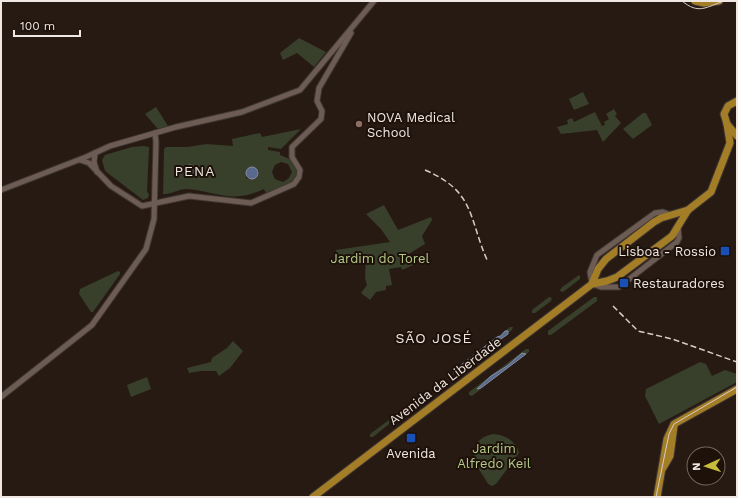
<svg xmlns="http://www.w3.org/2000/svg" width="738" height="498" font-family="'Work Sans',sans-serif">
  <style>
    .green { fill: #383f2a; fill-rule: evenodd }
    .water { fill: #58698c; stroke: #868fa6 }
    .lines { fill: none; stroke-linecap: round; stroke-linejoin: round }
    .minor-casing { stroke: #403733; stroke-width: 7 }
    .major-casing { stroke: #403733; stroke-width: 9 }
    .minor { stroke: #6c5c54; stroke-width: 5 }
    .major { stroke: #a47e27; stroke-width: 7 }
    .tram { stroke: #d7cdc8; stroke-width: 1 }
    .rail { stroke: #d7cdc8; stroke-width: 1.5; stroke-dasharray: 6 3; stroke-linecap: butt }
    .education-dot { fill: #8d6e63; stroke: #1d110a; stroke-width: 1.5 }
    .transit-dot { fill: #1a4fb4; stroke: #1d110a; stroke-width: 1.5 }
    .labels { text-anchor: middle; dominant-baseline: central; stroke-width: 4; stroke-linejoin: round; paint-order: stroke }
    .poi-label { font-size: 13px; fill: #f0e7e2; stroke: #1d110a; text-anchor: start }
    .park-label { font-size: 13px; fill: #b4ca8a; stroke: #1d110a }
    .street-label { font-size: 13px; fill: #f0e7e2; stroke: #1d110a }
    .neighbourhood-label { font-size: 14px; letter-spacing: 1px; fill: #f0e7e2; stroke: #1d110a }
  </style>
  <rect width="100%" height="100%" fill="#271a13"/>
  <!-- green -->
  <g class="green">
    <path d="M299,38L326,52L314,67L297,53L283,60L280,53Z"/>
    <path d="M583,92L589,104L574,110L569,99Z"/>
    <path d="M156,107L168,126L158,129L145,114Z"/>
    <path d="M614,109L617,114L615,116L621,123L603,142L597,130L561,134L557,127L568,124L567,120L572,118L574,122L595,112L602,126L605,125L604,122L609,119L606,114Z"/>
    <path d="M643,113H646L652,125L633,139L623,129Z"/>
    <path d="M301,129L281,149L268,147V150L280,152V155L292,160L298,169L296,180L282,188L266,193L264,189C232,204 219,192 187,189C179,189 170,195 163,194L164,149L166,147H188L206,144L233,146L232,139L260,133L262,137ZM281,162L288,164L292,172L289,178L283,182L275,179L272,172L275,165ZM189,166L197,168L196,174L191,176L185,174L184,169ZM252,168L259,171L258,175L251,179L246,178L247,171Z"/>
    <path d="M144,146L149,147V149L147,191L149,195L148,198L143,200L105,171L102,160L105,155L108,154L132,147Z"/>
    <path d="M384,205L398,230L431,217L432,220L422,236L425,244L407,255L413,265L402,270L401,267L389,269L392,285L386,286V290L376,292L370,300L361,293L367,285L365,278L366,254L340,257L337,259L336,250L390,242L381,229L366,214Z"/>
    <path d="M118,271L120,272V274L93,312H91L79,294L80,289Z"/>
    <path d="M579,275L580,276V279L563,292L560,291L561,288Z"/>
    <path d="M549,297L552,298L551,301L535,313H532V310Z"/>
    <path d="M594,297H597V301L551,335H548V331Z"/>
    <path d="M510,327H513L512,330L453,374V371ZM506,331L504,336L463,367C471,354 488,350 497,337L501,336Z"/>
    <path d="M233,341L243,351L230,368L219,376L216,371H201L189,373L187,368L211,362L212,358L227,348Z"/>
    <path d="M526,349H529V352L472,396L469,395V392ZM522,353L526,354L481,389H477L491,376L507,366Z"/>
    <path d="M700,362L706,364L712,376L725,370L737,374V382L659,424L645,396L646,389Z"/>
    <path d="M147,377L151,389L131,397L127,385Z"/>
    <path d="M389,420V424L373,437H370V434Z"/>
    <path d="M493,434C504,434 517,442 519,453L496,484L492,486C488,485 486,481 484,477C472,461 468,439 493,434Z"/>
  </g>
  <!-- water -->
  <g class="water">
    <circle cx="190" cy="171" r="6"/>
    <circle cx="252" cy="173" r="6"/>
    <path d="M505,331H508V334L471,360L465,366L460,368L461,365L497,337L501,336Z"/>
    <path d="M522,353L526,354L481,388L477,389L491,376L507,366Z"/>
  </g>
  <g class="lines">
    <!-- minor casing -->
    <g class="minor-casing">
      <g id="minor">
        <path d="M95,153L94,162L97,172"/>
        <path d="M80,160L89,163L111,186L142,206L189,196L251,203L294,184L299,177L300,170L292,157V147L321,119L322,111L317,101L319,88L351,33"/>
        <path d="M1,190L86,157L110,146L176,127L242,112L300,90L374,1"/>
        <path d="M671,215L663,212L655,213L597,255L590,272L592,284L601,287H619L677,242L679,238L678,227"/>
        <path d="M1,397L92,325L146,249L154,219L156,142L155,133"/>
      </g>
    </g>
    <!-- major casing -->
    <g class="major-casing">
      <g id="major">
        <path d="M695,1L704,3L719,1"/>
        <path d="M737,101L728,106L724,114L727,124L737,136"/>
        <path d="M592,284L598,269L606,259L654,222L661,218L688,210"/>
        <path d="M663,468L670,456L674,426"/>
        <path d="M313,497L592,284L607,281L617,277L672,236L688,210L711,192L730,143L727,124"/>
        <path d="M657,497L667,439L674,424L737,389"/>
      </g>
    </g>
    <!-- minor -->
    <use href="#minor" class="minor"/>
    <!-- major -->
    <use href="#major" class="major"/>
    <!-- tram -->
    <g class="tram">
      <path d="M682,1C699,15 706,7 724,1"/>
      <path d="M656,497L669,434L674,424L737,387"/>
    </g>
    <!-- rail -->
    <g class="rail">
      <path d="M425,170C476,192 468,218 488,262"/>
      <path d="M613,306L638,331L672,339L737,362"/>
    </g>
  </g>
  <!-- markers -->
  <circle class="education-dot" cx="359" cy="124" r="4"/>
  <g class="transit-dot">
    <rect x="720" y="246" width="10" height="10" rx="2"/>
    <rect x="619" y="278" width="10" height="10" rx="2"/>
    <rect x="406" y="433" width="10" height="10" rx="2"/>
  </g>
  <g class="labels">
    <!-- poi labels -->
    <g class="poi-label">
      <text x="367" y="117">NOVA Medical<tspan x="367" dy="15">School</tspan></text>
      <text x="716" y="251" text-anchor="end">Lisboa - Rossio</text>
      <text x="633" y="283">Restauradores</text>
      <text x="411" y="453" text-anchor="middle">Avenida</text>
    </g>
    <!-- park labels -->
    <g class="park-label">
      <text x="380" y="258">Jardim do Torel</text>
      <text x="494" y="448">Jardim<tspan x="494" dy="15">Alfredo Keil</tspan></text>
    </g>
    <!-- street labels -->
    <g class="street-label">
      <text transform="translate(445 381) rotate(-37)">Avenida da Liberdade</text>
    </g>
    <!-- neighbourhood labels -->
    <g class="neighbourhood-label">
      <text x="195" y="171">PENA</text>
      <text x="434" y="338">SÃO JOSÉ</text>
    </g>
  </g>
  <!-- border -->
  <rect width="738" height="498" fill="none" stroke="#f0e7e2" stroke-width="4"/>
  <!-- north arrow -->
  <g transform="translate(706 466) rotate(267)"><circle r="19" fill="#1d110a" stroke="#716760"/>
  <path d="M0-3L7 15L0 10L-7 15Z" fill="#c7bb3c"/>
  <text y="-6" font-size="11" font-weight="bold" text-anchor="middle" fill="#f0e7e2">N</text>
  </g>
  <!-- scale -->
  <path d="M14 30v6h66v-6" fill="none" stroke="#f0e7e2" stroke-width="2"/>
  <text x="20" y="30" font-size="12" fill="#f0e7e2" stroke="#1d110a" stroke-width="3" paint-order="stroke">100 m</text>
</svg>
